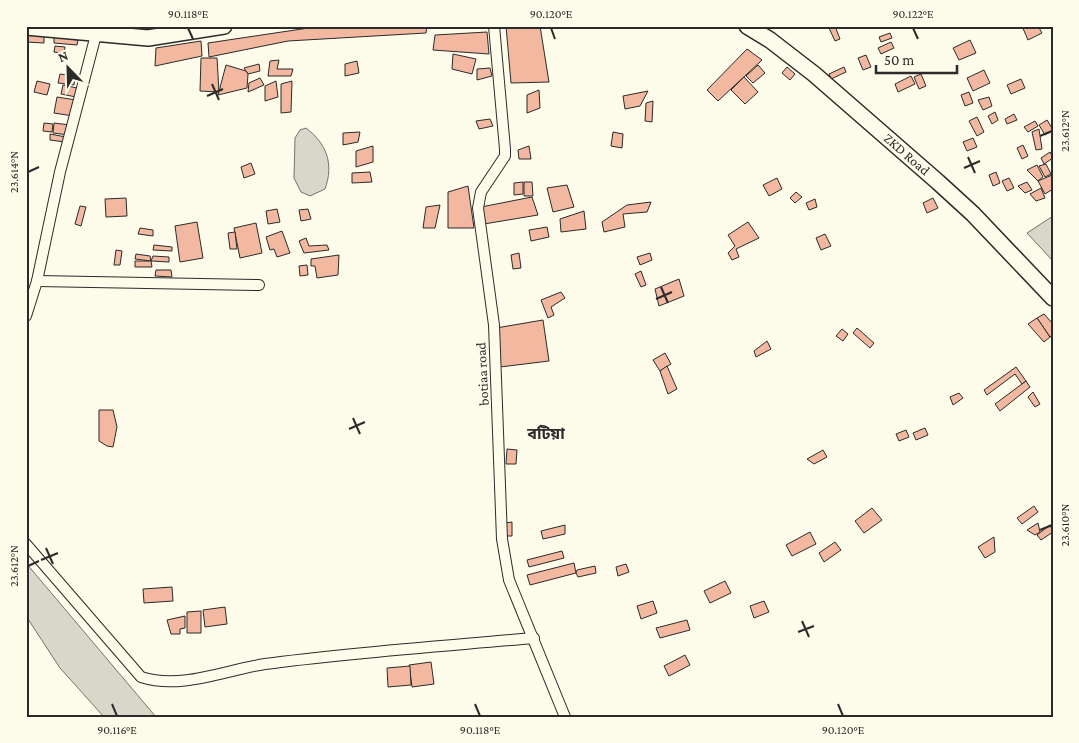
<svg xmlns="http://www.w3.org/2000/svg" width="1079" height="743" font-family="'Crimson Pro','Noto Sans Bengali',serif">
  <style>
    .water { fill: #d8d7c9; stroke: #74746e }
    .building { fill: #f2b8a0; stroke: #2b2b2b }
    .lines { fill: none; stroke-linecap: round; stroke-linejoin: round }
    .street-casing { stroke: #2b2b2b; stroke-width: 12 }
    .primary-casing { stroke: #2b2b2b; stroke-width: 18 }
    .street { stroke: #fdfbea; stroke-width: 10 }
    .primary { stroke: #fdfbea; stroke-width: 15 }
    .ticks { fill: none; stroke: #2b2b2b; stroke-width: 2 }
    .labels { text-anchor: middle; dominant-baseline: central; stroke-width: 4; stroke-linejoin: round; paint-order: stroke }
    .street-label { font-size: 14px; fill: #2b2b2b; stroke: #fdfbea }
    .quarter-label { font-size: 16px; font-weight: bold; fill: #2b2b2b; stroke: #fdfbea }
    .neatline { fill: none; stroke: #2b2b2b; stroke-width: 2 }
    .ticks-label { font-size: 12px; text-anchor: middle; fill: #2b2b2b }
  </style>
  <rect width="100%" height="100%" fill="#fdfbea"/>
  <!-- water -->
  <g class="water">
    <path d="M306,128C327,144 334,164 325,189L310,196L301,192L294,178L295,138L300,130Z"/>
    <path d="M1053,216V261L1027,233Z"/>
    <path d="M26,563L156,717H104L60,668L26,616Z"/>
  </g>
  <!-- building -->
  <g class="building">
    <path d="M322,26H427L426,33L288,41L209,57L208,43Z"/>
    <path d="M506,26H540L549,82L511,83Z"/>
    <path d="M835,26L840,39L835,41L829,28Z"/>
    <path d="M1022,26H1038L1042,33L1028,40Z"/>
    <path d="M26,32L44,33V43L26,42Z"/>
    <path d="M487,32L489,54L433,50L435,35Z"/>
    <path d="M890,33L892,38L881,42L879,37Z"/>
    <path d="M54,37L78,40L77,45L54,43Z"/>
    <path d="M970,40L976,53L959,60L953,48Z"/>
    <path d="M201,41L202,56L155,66L156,48Z"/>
    <path d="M891,42L894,48L881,54L878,48Z"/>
    <path d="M55,46L65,47L64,54L54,52Z"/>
    <path d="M747,49L762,60L718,101L707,90Z"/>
    <path d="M453,54L476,59L472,74L452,69Z"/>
    <path d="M866,55L871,67L863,70L858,58Z"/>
    <path d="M201,58H217L219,92L200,91Z"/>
    <path d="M279,60L277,69H293L291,76H268L270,61Z"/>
    <path d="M357,61L359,73L345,76V64Z"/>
    <path d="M259,64L260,71L248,74L244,68Z"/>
    <path d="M226,65L246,71L248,74L247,88L218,95Z"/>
    <path d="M758,65L765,73L753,83L746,76Z"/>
    <path d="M787,67L795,74L790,80L782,73Z"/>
    <path d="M844,67L846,72L831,79L829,74Z"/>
    <path d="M490,68L492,76L477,80V69Z"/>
    <path d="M984,70L990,83L973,91L967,78Z"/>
    <path d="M60,74L75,76L74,85L58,83Z"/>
    <path d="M921,74L926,86L919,89L914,77Z"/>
    <path d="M911,76L915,84L898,92L895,84Z"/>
    <path d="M744,77L758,92L745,104L731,90Z"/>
    <path d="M260,78L264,85L248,92L249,83Z"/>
    <path d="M1021,79L1025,88L1011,94L1007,85Z"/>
    <path d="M37,81L50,84L47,95L34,92Z"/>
    <path d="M276,81L278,97L265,101V86Z"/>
    <path d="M292,81L291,112L281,113V84Z"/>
    <path d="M63,85L77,88L76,97L61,94Z"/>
    <path d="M539,90L540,108L527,113V95Z"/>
    <path d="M648,91L640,106L625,109L623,96Z"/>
    <path d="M969,92L973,103L965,106L961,95Z"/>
    <path d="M57,97L76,100L73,116L54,113Z"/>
    <path d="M989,97L992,106L983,110L978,100Z"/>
    <path d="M653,101L652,122L645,121L646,103Z"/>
    <path d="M995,112L998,120L992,124L988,116Z"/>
    <path d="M1014,114L1017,120L1007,124L1005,119Z"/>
    <path d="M977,117L984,132L977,136L969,121Z"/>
    <path d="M490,119L493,126L479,129L476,121Z"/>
    <path d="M1047,120L1053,130L1045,135L1039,125Z"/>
    <path d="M1035,121L1038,126L1028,132L1024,127Z"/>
    <path d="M44,123L53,124L52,132L43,131Z"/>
    <path d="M54,123L70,125L69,135L53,133Z"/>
    <path d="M1039,129L1042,149L1036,150L1032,132Z"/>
    <path d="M360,132L358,142L343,145V133Z"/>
    <path d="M613,132L623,134L622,148L611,146Z"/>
    <path d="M50,134L66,137L65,142L50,140Z"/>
    <path d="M973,138L977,147L967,151L963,142Z"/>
    <path d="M1023,145L1028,156L1022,159L1017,148Z"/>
    <path d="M373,146V162L356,167V151Z"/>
    <path d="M529,146L531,159H519L518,150Z"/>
    <path d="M1050,152L1053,158L1044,164L1041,158Z"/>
    <path d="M251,163L255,174L244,178L241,167Z"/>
    <path d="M1046,164L1051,174L1045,177L1039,166Z"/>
    <path d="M1037,165L1043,177L1038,181L1027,170Z"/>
    <path d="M370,172L372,182L352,183V173Z"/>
    <path d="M996,172L1000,183L993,186L989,175Z"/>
    <path d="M1052,175L1053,189L1045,194L1038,181Z"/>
    <path d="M777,178L782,189L769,196L763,185Z"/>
    <path d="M1009,178L1014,188L1007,191L1002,181Z"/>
    <path d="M523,182V194L514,195V183Z"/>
    <path d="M524,182H532L533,196H524Z"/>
    <path d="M1027,182L1032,190L1025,193L1018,186Z"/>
    <path d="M567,185L574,207L553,212L547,188Z"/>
    <path d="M468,186L474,228H448V192Z"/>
    <path d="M1041,188L1045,198L1036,201L1030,194Z"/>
    <path d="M796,192L802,197L795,203L790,198Z"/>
    <path d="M532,197L538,215L484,224L481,207Z"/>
    <path d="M126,198L127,216L106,217L105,199Z"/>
    <path d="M933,198L938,208L927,213L923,203Z"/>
    <path d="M815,199L817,207L809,210L806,203Z"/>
    <path d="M651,202L647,212L623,214L625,227L604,232L602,222L627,205Z"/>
    <path d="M440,205L435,228H423L426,207Z"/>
    <path d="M80,206L86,207L81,226L75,224Z"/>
    <path d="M277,209L280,222L268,224L266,211Z"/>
    <path d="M308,209L311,219L301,221L299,210Z"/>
    <path d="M584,211L586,229L561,232L560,219Z"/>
    <path d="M197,222L203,258L180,262L175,226Z"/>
    <path d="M748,222L759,238L736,249L739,257L732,260L728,253L735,246L728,235Z"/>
    <path d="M256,223L262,253L240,258L234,228Z"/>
    <path d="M547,227L549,237L531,241L529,230Z"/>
    <path d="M140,228L153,230V236L138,234Z"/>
    <path d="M282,231L290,253L277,257L274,249L270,250L266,237Z"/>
    <path d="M235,232L237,249H230L228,233Z"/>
    <path d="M825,234L831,246L821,250L816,238Z"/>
    <path d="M306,238L309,246L327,245L329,250L304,253L299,241Z"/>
    <path d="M154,245L172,247V251L153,250Z"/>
    <path d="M116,250L122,251L120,265H114Z"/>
    <path d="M519,253L521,268L513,269L511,255Z"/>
    <path d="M650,253L652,260L640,265L637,257Z"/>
    <path d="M136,254L150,256L151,261L135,259Z"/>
    <path d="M339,255L338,275L317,278L315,266H311V259Z"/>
    <path d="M153,256L169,257V262L151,261Z"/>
    <path d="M135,261H151L152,267H135Z"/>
    <path d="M307,265L308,275L300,276L299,266Z"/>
    <path d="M156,270H171L172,277L155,276Z"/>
    <path d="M641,271L646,285L641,287L635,274Z"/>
    <path d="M679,279L684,296L659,306L655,289Z"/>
    <path d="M561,292L565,298L551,307L554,315L548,318L541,300Z"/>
    <path d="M1044,314L1053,324V335L1050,337L1037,318Z"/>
    <path d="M1037,318L1050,337L1044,342L1028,324Z"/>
    <path d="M543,320L549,361L500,367L496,328Z"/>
    <path d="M857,328L874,343L870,348L853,333Z"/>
    <path d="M842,329L848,334L843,341L836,336Z"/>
    <path d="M767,341L771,349L756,357L754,351Z"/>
    <path d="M665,353L671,364L660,371L653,360Z"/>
    <path d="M667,366L677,389L668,394L660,371Z"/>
    <path d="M1016,367L1026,381L1022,384L1015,374L987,395L984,390Z"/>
    <path d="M1026,381L1030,387L1000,411L995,404Z"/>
    <path d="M1033,392L1040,404L1035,407L1028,397Z"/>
    <path d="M959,393L963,398L953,405L950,397Z"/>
    <path d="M99,410H113L117,427L113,447L107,446L99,441Z"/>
    <path d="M925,428L928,435L916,440L913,433Z"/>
    <path d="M906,430L909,437L899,441L896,434Z"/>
    <path d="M507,449L517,450L516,464H506Z"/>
    <path d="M823,450L827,457L814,464L807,459Z"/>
    <path d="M1034,506L1038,512L1022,524L1017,518Z"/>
    <path d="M872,508L882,520L864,533L855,521Z"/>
    <path d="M512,522V536H506L505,523Z"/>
    <path d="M1038,523L1040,532L1035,535L1027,530Z"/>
    <path d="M565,525V534L543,539L541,531Z"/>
    <path d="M1050,525L1053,532L1041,540L1037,535Z"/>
    <path d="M810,532L816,544L792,556L786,545Z"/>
    <path d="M994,537L995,552L985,558L978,547Z"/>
    <path d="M835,542L841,550L824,562L819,553Z"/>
    <path d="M562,551L564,558L529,567L527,560Z"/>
    <path d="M574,563L576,573L530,585L527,575Z"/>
    <path d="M626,564L629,572L618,576L616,567Z"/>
    <path d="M595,566L596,573L578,577L576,573L577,570Z"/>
    <path d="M725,581L731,593L710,603L704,591Z"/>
    <path d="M172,587L173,601L144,603L143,589Z"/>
    <path d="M653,601L657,613L641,619L637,606Z"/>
    <path d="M764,601L769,612L754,618L750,606Z"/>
    <path d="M225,607L227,624L205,627L203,610Z"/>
    <path d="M201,611V633H187V612Z"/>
    <path d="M185,616V628L180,629V634H171L167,620Z"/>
    <path d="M687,620L690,630L660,638L656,628Z"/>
    <path d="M685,655L690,665L669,676L664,666Z"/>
    <path d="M431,662L434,684L412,687L409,665Z"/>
    <path d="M410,666L411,685L388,687L387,668Z"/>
  </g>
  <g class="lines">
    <!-- street casing -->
    <g class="street-casing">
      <g id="street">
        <path d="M494,26L505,149V156L481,192L478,208L494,325L502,539L509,580L565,717"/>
        <path d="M37,281L259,285"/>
        <path d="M26,316L37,281L60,172L98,27"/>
        <path d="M26,544L141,677C181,690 225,670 265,664C354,652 444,646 534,638"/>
      </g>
    </g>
    <!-- primary casing -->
    <g class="primary-casing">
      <g id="primary">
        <path d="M747,26L770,40L814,74L938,182L973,214L1053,298"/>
        <path d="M26,27L148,38L224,26"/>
      </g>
    </g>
    <!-- street -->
    <use href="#street" class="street"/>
    <!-- primary -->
    <use href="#primary" class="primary"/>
  </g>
  <!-- ticks -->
  <path class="ticks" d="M188,28L193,39M551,28L555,39M913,28L918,39M212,84L219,100M207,96L223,89M1040,136L1052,131M968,157L975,173M964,168L980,161M28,172L39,167M661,287L668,303M656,299L672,292M353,418L360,434M349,429L365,422M1040,530L1052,525M46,548L53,564M41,560L58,553M28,566L39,561M802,621L809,637M798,632L814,626M112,704L117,716M475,704L480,716M838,704L843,716"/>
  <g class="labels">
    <!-- street labels -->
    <g class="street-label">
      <text transform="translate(907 154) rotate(41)">ZKD Road</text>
      <text transform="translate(482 374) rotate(-93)">botiaa road</text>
    </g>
    <!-- quarter labels -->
    <g class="quarter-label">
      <text x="546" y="433">বটিয়া</text>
    </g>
  </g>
  <!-- border -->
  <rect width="1079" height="743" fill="none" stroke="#fdfbea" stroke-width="55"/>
  <!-- north arrow -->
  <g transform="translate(68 68) rotate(337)" stroke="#fdfbea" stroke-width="4" paint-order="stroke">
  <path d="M0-4L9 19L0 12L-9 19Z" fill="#2b2b2b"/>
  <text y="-8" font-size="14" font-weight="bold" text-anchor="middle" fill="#2b2b2b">N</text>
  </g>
  <!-- scale -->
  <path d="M876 65v8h81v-8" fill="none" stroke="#2b2b2b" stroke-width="2.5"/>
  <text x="884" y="65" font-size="15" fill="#2b2b2b" stroke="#fdfbea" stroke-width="4" paint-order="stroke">50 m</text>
  <rect x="28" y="28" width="1024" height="688" class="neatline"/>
  <g class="ticks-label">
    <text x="188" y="18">90.118°E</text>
    <text x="551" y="18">90.120°E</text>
    <text x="913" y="18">90.122°E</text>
    <text transform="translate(1065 131) rotate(-90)" y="4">23.612°N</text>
    <text transform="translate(14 172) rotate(-90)" y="4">23.614°N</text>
    <text transform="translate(1065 525) rotate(-90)" y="4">23.610°N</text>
    <text transform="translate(14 566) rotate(-90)" y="4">23.612°N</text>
    <text x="117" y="734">90.116°E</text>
    <text x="480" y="734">90.118°E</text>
    <text x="843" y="734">90.120°E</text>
  </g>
</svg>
